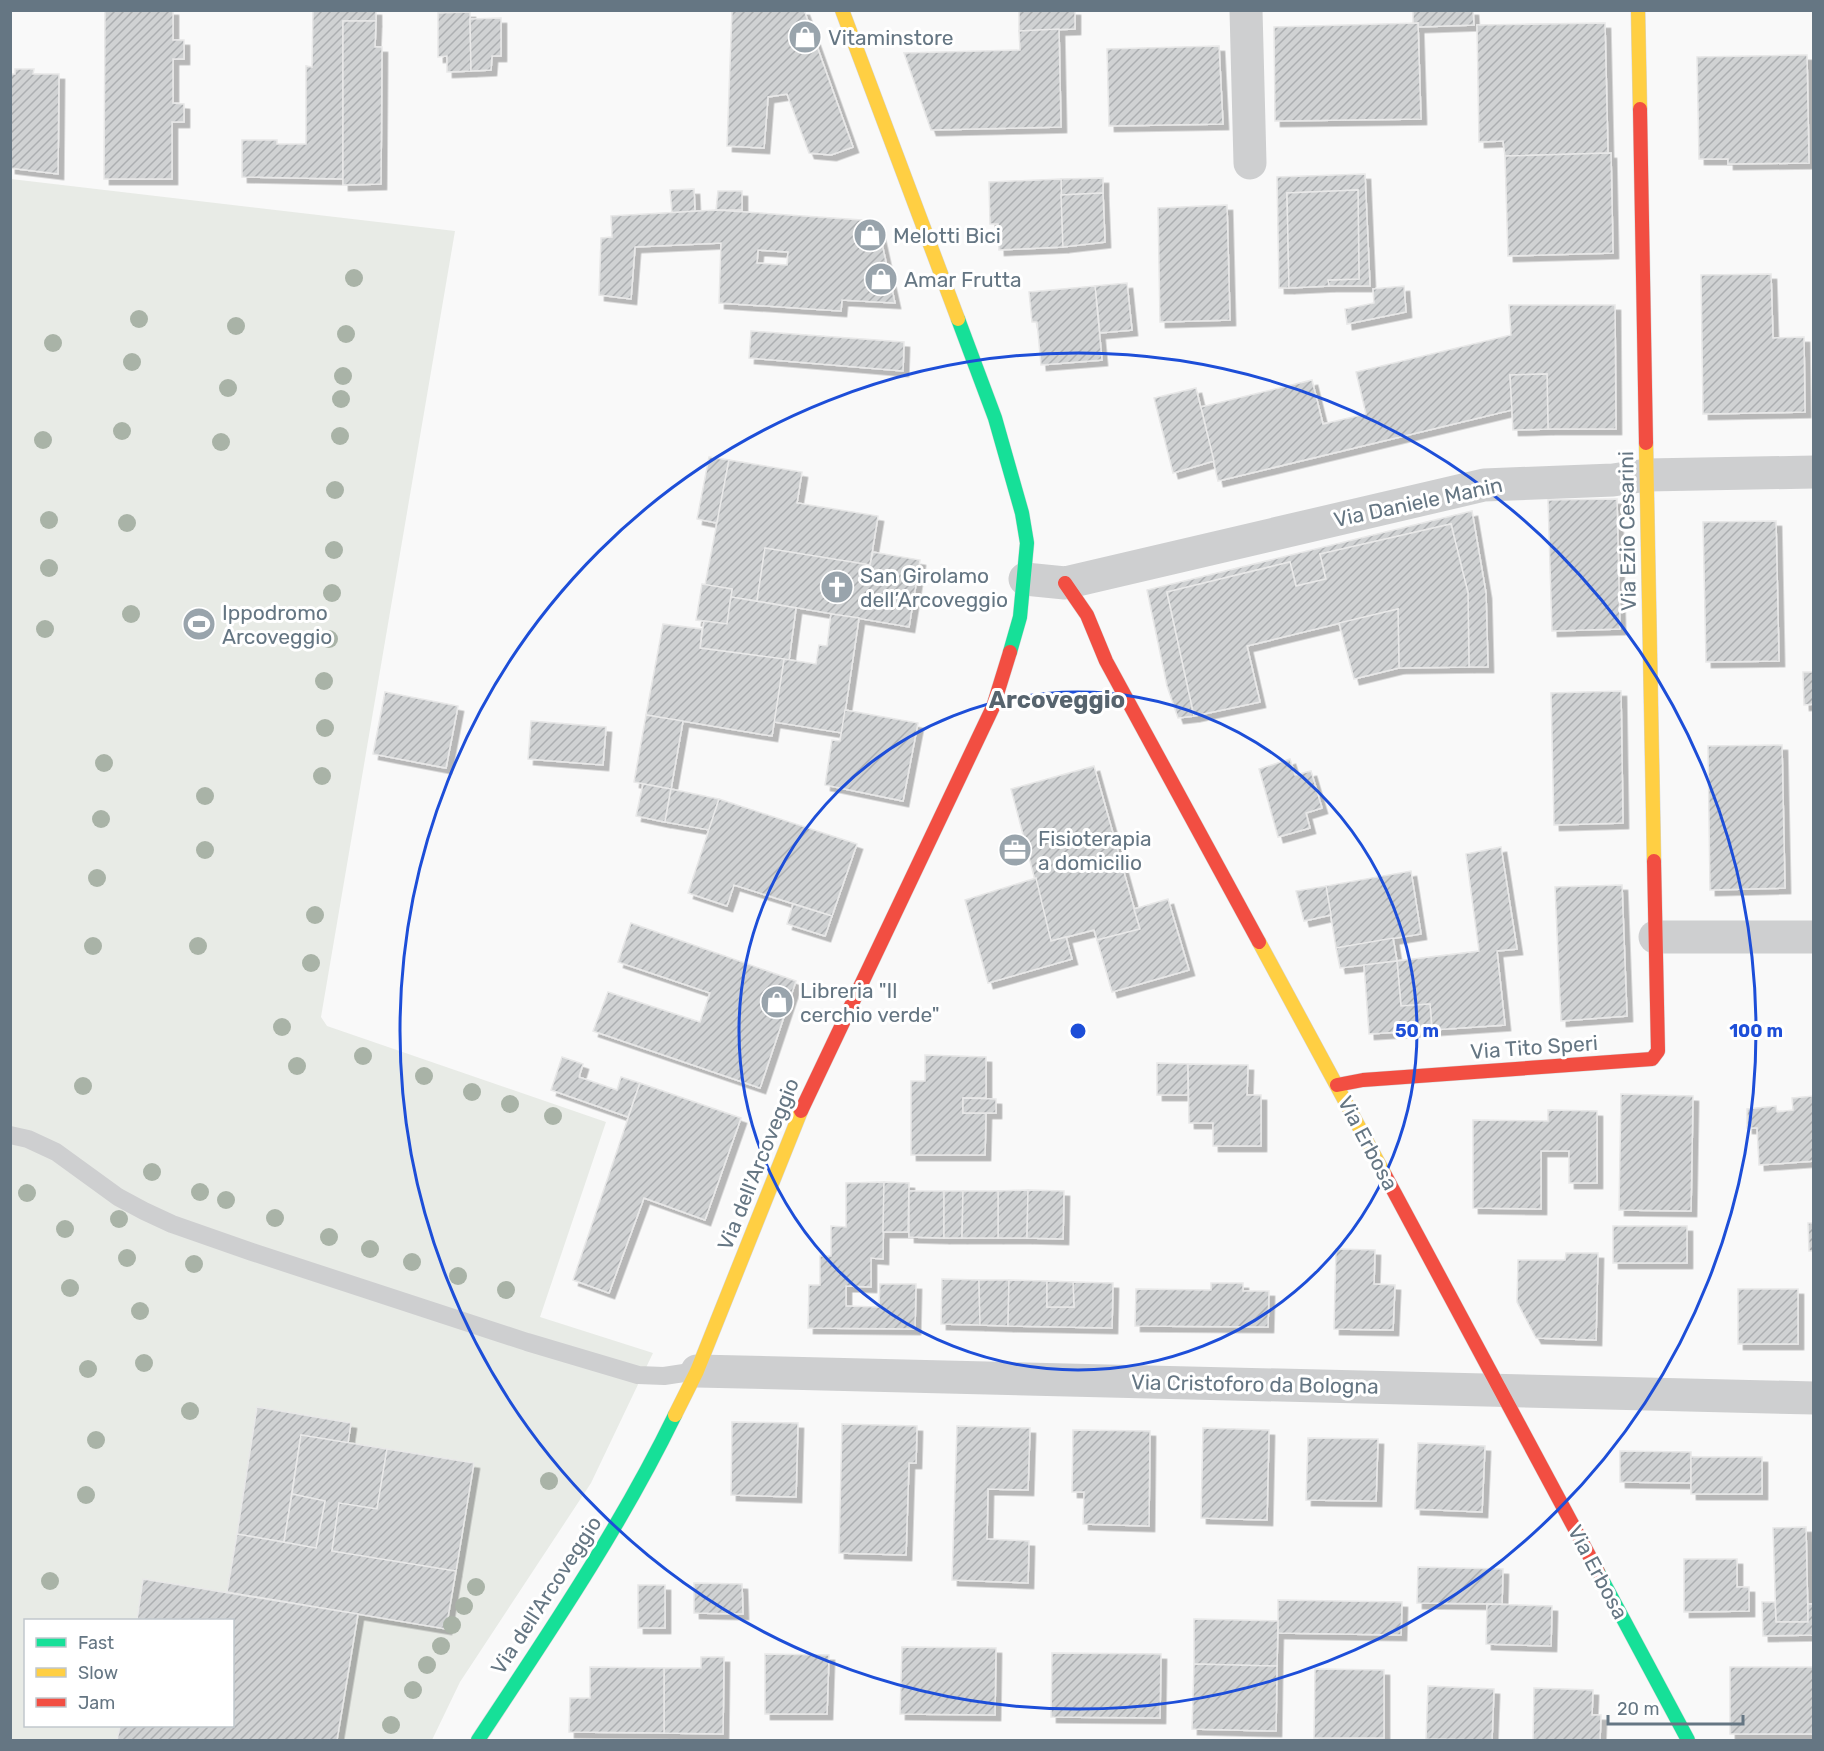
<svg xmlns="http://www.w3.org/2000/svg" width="1824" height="1751" font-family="Rubik,sans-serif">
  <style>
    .pitch { fill: #e8ebe6; fill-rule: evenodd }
    .building { fill: url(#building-hatch); stroke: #e8e8e8; stroke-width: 1.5; fill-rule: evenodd; filter: url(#shadow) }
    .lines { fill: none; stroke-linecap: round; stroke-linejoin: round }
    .fast-casing { stroke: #d5d6d7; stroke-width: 15 }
    .slow-casing { stroke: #d5d6d7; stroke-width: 15 }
    .jam-casing { stroke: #d5d6d7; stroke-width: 15 }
    .lane { stroke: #cecfd0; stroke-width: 18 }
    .street { stroke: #cecfd0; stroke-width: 33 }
    .fast { stroke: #16e098; stroke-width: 14 }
    .slow { stroke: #ffcf43; stroke-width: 14 }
    .jam { stroke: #f24e42; stroke-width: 14 }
    .tree { fill: #a9b3a7 }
    .ring { fill: none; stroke: #1d4ed8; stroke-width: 3 }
    .labels { text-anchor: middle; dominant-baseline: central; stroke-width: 6; stroke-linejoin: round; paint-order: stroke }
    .poi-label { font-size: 21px; fill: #657683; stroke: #fff; text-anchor: start }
    .street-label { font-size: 21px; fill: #657683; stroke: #fff }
    .quarter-label { font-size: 24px; font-weight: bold; fill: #57646e; stroke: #fff }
    .centre { fill: #1d4ed8; stroke: #fff; stroke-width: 3 }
    .ring-label { font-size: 18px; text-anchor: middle; font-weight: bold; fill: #1d4ed8; stroke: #fff; stroke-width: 6; stroke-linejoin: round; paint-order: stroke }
  </style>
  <defs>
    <pattern id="building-hatch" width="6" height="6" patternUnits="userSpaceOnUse" patternTransform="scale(1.5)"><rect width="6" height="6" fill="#d0d2d3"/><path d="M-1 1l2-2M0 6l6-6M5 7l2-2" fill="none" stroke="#acafb1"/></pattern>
    <filter id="shadow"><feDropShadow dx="5.5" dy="5.5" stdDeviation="0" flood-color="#0004"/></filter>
  </defs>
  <rect width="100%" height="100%" fill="#f9f9f9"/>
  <!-- pitch -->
  <path class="pitch" d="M11,179L455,231L321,1017L327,1026L606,1122L540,1317L653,1353L591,1483L460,1682L432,1740H11ZM26,1620H232V1726H26Z"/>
  <!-- building -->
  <g class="building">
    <path d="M105,10H173V40H184V59H173V103L184,104V122H172V179H104Z"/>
    <path d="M313,10H376V21H343V179L242,177V140H277V144H306V66L312,67Z"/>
    <path d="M732,10H804L853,147L831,155L809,153L787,94L768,97L764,148L727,146Z"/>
    <path d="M1019,10H1075V29L1019,31Z"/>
    <path d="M1413,10H1473L1474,25L1418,27V23L1413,24Z"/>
    <path d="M470,12L471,71L447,72V56L438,57V13Z"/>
    <path d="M501,18V56H492L491,70L471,71L470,19Z"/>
    <path d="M343,21H376L375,47H382L381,184L343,185Z"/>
    <path d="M1418,23L1421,119L1275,121L1274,27Z"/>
    <path d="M1605,23L1608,153L1505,156L1503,141L1479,142L1477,25Z"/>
    <path d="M1059,29L1061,127L931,130L904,53L1020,50L1019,31Z"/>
    <path d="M1219,46L1223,124L1109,126L1107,49Z"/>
    <path d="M1801,55H1807L1809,163L1728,164V159H1699L1697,57Z"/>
    <path d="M15,69H34L33,74H59L58,174L10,168V74H15Z"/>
    <path d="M1611,153L1613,253L1508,256L1505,156Z"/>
    <path d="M1365,174L1370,286H1329L1328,280L1359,279L1358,190L1287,193L1289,288H1279L1277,177Z"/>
    <path d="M1103,178V193L1061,195V179Z"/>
    <path d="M1061,179L1063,247L999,250L998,224H990L989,182Z"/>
    <path d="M694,189L695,211L672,213L670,190Z"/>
    <path d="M1358,190L1359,279L1328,280L1329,286L1289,288L1287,193Z"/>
    <path d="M718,191H742V210H716Z"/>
    <path d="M1103,193L1105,242L1063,247L1061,195Z"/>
    <path d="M1227,205L1230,320L1160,322L1158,208Z"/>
    <path d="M716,210L877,221L895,303L842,300L841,311L719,303L721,243L635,247L631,299L599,295L601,238L612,237L611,216ZM758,250L788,252L787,265L757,263Z"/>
    <path d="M1771,274L1773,338L1804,337L1805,412L1703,414L1701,275Z"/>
    <path d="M1127,283L1132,330L1100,333L1095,286Z"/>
    <path d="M1095,286L1102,360L1041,365L1037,322H1032L1029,292Z"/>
    <path d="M1404,286L1406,312L1347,324L1345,309L1374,303L1373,289Z"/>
    <path d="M1509,305H1615L1616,429H1548L1547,374L1510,375L1512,410L1218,481L1201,407L1312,380L1323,424L1366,414L1356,372L1511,335Z"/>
    <path d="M751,331L904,342L903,371L749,358Z"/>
    <path d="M1547,374L1548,429L1513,430L1510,375Z"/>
    <path d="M1196,388L1214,461L1173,473L1154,398Z"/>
    <path d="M709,457L729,460L717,523L697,519Z"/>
    <path d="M729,460L802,472L797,503L878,516L870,565L765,548L757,601L731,597L732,589L705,585Z"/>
    <path d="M1617,499L1620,629L1552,631L1548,500Z"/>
    <path d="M1472,511L1486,593L1488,667H1469L1468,593L1451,524L1320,554L1326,579L1296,586L1290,562L1167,592L1194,716L1178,718L1167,686L1147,590Z"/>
    <path d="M1776,521L1779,661L1706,662L1703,522Z"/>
    <path d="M1451,524L1468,593L1469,667L1399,668L1398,609L1247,646L1260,702L1194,716L1167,592L1290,562L1296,586L1326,579L1320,554Z"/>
    <path d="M765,548L870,565L873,552L920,560L909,627L757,601Z"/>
    <path d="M702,584L732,589L727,624L696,620Z"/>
    <path d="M731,597L796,608L789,660L700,648L704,621L727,624Z"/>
    <path d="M1398,609L1399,668L1354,679L1339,623Z"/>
    <path d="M831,614L859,618L842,733L774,722L784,659L816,664L819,645L827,646Z"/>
    <path d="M663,624L702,629L700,648L784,659L772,736L646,715Z"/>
    <path d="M1803,672H1814V704L1804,705Z"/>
    <path d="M1621,691L1623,823L1554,825L1551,693Z"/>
    <path d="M385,692L458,706L446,768L373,754Z"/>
    <path d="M845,710L918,723L903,801L825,785L832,740L840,741Z"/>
    <path d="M646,715L683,721L671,789L634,782Z"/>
    <path d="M531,721L606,727L603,765L528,759Z"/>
    <path d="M1782,745L1785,888L1710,890L1708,746Z"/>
    <path d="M1290,759L1295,775L1311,771L1322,808L1306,813L1310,828L1278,837L1259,769Z"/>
    <path d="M1094,766L1140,929L1097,940L1094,930L1051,941L1011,789Z"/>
    <path d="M643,784L671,789L665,822L636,816Z"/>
    <path d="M671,789L719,799L709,830L665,822Z"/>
    <path d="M719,799L857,844L832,916L734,885L727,906L688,893Z"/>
    <path d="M1501,847L1517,949L1497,951L1505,1025L1432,1030L1430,1004L1401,1006L1397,961L1479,951L1466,854Z"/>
    <path d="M1411,871L1421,934L1336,948L1326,886Z"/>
    <path d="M1036,878L1051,941L1066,937L1072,959L988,983L965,900Z"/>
    <path d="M1622,885L1627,1016L1561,1021L1555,887Z"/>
    <path d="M1326,886L1331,915L1304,921L1296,891Z"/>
    <path d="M1168,899L1189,970L1112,992L1097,940L1140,929L1134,909Z"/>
    <path d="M793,904L832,916L825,936L787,924Z"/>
    <path d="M631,923L796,981L760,1088L593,1031L608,992L700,1022L710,993L618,962Z"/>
    <path d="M1393,938L1397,961L1340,968L1336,948Z"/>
    <path d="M1397,961L1401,1006L1430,1004L1432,1030L1369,1034L1364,965Z"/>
    <path d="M925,1055L986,1057V1098H963V1113H986L985,1155H911V1081H925Z"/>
    <path d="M562,1057L583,1064L579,1077L617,1090L621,1077L640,1083L628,1117L551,1090Z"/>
    <path d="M1157,1063L1188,1064V1095H1157Z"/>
    <path d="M1188,1064L1248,1065L1247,1095H1261V1146H1213V1123H1189Z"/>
    <path d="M640,1083L741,1118L705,1220L644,1198L609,1293L573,1280Z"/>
    <path d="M1621,1094L1693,1096L1691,1211L1619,1210Z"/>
    <path d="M1814,1096V1161L1759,1165L1757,1128H1747V1109L1776,1106L1777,1112L1793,1110L1792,1098Z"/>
    <path d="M963,1098L996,1099V1113H963Z"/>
    <path d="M1548,1110L1597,1111V1183H1569V1151H1541V1209L1473,1208V1120L1548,1121Z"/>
    <path d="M884,1182L883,1259L871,1258V1287L846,1286V1306L879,1307L880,1284H916L915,1329L808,1328L809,1285H820V1256H831V1226L846,1227V1183Z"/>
    <path d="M884,1182L909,1183L908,1232H883Z"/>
    <path d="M1028,1190L1027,1238H998V1191Z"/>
    <path d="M1028,1190L1064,1191L1063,1239L1027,1238Z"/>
    <path d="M909,1191H944V1238L909,1237Z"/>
    <path d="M944,1191H963L962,1238H944Z"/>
    <path d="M963,1191H998V1238H962Z"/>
    <path d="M1808,1223H1814V1251H1809Z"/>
    <rect x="1613" y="1226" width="74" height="37"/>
    <path d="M1336,1249L1375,1250L1374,1284L1395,1285L1393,1330L1334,1329Z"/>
    <path d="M1566,1253H1598L1596,1340L1536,1338L1517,1302L1518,1260H1565Z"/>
    <path d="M942,1279L979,1280L980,1325L941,1324Z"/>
    <path d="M979,1280H1009L1008,1326L980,1325Z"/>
    <path d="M1009,1280L1047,1281V1307H1074L1073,1282L1113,1283L1112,1328L1008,1326Z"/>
    <path d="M1047,1281L1073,1282L1074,1307H1047Z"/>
    <path d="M1211,1283H1243V1291H1269L1268,1327L1135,1326L1136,1289L1211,1290Z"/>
    <rect x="1738" y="1289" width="60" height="55"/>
    <path d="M257,1407L351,1423L348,1443L301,1435L284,1542L237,1534Z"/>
    <path d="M732,1422L798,1423L796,1497L731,1495Z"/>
    <path d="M842,1424L917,1426L916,1463H909L906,1555L839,1553Z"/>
    <path d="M957,1426L1030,1428L1028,1490L988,1489L987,1539L1029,1541L1028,1583L952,1580Z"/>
    <path d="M1203,1428L1269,1430L1267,1520L1201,1518Z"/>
    <path d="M1073,1430L1150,1431L1149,1526L1083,1524L1084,1492H1072Z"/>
    <path d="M301,1435L387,1449L377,1509L339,1503L332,1551L456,1571L446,1629L227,1592L237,1534L316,1548L325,1501L292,1494Z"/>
    <path d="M1308,1438L1378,1439L1376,1501L1306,1500Z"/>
    <path d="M1418,1443L1485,1446L1482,1512L1415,1509Z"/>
    <path d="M387,1449L474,1463L456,1571L332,1551L339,1503L377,1509Z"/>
    <path d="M1620,1451L1691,1452V1483L1620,1482Z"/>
    <rect x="1691" y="1457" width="71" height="37"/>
    <path d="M292,1494L325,1501L316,1548L284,1542Z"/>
    <path d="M1806,1527L1808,1622H1776L1773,1528Z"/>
    <path d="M1684,1559H1737V1587H1749V1611L1684,1612Z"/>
    <path d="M1418,1567L1503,1569L1502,1604L1417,1603Z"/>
    <path d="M143,1579L358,1614L337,1740H117L120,1726H232V1620H137Z"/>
    <path d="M694,1583L742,1584L743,1614L694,1613Z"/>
    <rect x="638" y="1585" width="27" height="43"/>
    <path d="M1278,1600L1402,1602L1401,1635L1278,1633Z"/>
    <path d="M1762,1602H1775L1776,1622H1808V1604H1814V1635L1763,1636Z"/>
    <path d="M1487,1604L1552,1606L1551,1646L1486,1644Z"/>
    <path d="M1194,1619L1278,1621L1277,1666L1194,1664Z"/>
    <path d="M902,1647L996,1648L995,1715L900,1714Z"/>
    <path d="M1052,1653L1161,1654L1160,1718L1051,1717Z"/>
    <path d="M765,1654L829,1655L827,1714H765Z"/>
    <path d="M701,1657H724L723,1734L664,1733V1668H701Z"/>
    <path d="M1194,1664L1277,1666L1276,1731L1192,1729Z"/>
    <path d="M590,1667L664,1668V1733L569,1732L570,1698H590Z"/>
    <rect x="1730" y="1667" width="84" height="67"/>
    <path d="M1315,1669L1384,1670V1738H1314Z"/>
    <path d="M1428,1686L1494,1689L1492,1740L1426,1739Z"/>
    <path d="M1534,1688L1593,1690L1592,1715H1601L1600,1740H1533Z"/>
  </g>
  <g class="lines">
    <!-- fast casing -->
    <g class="fast-casing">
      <g id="fast">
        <path d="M958,319L995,418L1022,513L1027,543L1020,617L1010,652"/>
        <path d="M1598,1572L1688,1740"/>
        <path d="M478,1740C548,1634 619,1530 675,1415"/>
      </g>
    </g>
    <!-- slow casing -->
    <g class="slow-casing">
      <g id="slow">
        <path d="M842,10L958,319"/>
        <path d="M1638,10L1640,109"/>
        <path d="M1646,443L1654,861"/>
        <path d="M1259,942L1385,1175"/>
        <path d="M675,1415L697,1371L801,1111"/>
      </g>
    </g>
    <!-- jam casing -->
    <g class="jam-casing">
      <g id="jam">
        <path d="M1640,109L1646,443"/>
        <path d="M1065,583L1087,615L1106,661L1259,942"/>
        <path d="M1337,1085L1363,1080L1652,1059L1658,1051L1654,861"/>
        <path d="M801,1111L993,707L1010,652"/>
        <path d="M1385,1175L1598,1572"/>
      </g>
    </g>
    <!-- lane -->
    <path class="lane" d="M10,1135L28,1139L56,1152L118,1197L144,1211L172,1224L252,1252L527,1342L638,1375L664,1376L697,1371"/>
    <!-- street -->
    <g class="street">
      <path d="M1246,10L1250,163"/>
      <path d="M1025,579L1065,583L1484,485L1613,480L1647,475L1814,472"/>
      <path d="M1655,937H1814"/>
      <path d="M697,1371L1814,1398"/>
    </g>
    <!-- fast -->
    <use href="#fast" class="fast"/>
    <!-- slow -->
    <use href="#slow" class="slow"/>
    <!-- jam -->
    <use href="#jam" class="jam"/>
  </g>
  <!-- trees -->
  <g class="tree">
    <circle cx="354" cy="278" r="9"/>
    <circle cx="139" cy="319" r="9"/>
    <circle cx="236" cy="326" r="9"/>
    <circle cx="346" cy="334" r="9"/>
    <circle cx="53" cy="343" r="9"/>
    <circle cx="132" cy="362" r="9"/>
    <circle cx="343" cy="376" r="9"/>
    <circle cx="228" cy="388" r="9"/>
    <circle cx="341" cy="399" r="9"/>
    <circle cx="122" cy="431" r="9"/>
    <circle cx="340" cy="436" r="9"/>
    <circle cx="43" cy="440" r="9"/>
    <circle cx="221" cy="442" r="9"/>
    <circle cx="335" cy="490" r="9"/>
    <circle cx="49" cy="520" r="9"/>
    <circle cx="127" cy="523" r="9"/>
    <circle cx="334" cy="550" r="9"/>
    <circle cx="49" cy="568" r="9"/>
    <circle cx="332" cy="593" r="9"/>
    <circle cx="131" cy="614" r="9"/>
    <circle cx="45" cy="629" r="9"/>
    <circle cx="329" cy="639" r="9"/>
    <circle cx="324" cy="681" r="9"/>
    <circle cx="325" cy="728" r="9"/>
    <circle cx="104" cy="763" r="9"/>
    <circle cx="322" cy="776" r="9"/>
    <circle cx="205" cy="796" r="9"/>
    <circle cx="101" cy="819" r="9"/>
    <circle cx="205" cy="850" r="9"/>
    <circle cx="97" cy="878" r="9"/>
    <circle cx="315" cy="915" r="9"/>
    <circle cx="93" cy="946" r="9"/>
    <circle cx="198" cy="946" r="9"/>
    <circle cx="311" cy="963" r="9"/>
    <circle cx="282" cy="1027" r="9"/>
    <circle cx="363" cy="1056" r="9"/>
    <circle cx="297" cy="1066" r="9"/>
    <circle cx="424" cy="1076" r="9"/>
    <circle cx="83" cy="1086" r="9"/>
    <circle cx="472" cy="1092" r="9"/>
    <circle cx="510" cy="1104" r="9"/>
    <circle cx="553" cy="1116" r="9"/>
    <circle cx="152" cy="1172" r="9"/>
    <circle cx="200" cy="1192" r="9"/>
    <circle cx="27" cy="1193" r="9"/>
    <circle cx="226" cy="1200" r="9"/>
    <circle cx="275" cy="1218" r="9"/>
    <circle cx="119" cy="1219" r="9"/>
    <circle cx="65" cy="1229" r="9"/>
    <circle cx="329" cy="1237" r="9"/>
    <circle cx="370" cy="1249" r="9"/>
    <circle cx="127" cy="1258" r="9"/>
    <circle cx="412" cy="1262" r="9"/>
    <circle cx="194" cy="1264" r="9"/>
    <circle cx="458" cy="1276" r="9"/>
    <circle cx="70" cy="1288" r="9"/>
    <circle cx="506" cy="1290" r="9"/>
    <circle cx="140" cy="1311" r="9"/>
    <circle cx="144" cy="1363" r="9"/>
    <circle cx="88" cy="1369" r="9"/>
    <circle cx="190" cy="1411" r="9"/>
    <circle cx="96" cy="1440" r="9"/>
    <circle cx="549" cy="1481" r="9"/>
    <circle cx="86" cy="1495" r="9"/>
    <circle cx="50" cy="1581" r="9"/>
    <circle cx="476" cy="1587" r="9"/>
    <circle cx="464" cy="1606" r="9"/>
    <circle cx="452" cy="1625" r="9"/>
    <circle cx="441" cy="1646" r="9"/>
    <circle cx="427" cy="1665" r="9"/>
    <circle cx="413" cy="1690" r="9"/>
    <circle cx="391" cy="1725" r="9"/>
  </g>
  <!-- distance rings -->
  <g class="ring">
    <circle cx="1078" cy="1031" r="339"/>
    <circle cx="1078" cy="1031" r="678"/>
  </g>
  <!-- icons -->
  <defs>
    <g id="shop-disc" transform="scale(1.725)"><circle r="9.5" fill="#99a4ac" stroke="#fff"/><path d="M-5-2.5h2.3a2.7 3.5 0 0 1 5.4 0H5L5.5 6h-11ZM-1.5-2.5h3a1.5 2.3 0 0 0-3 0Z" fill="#fff"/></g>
    <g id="church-disc" transform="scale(1.725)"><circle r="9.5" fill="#99a4ac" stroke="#fff"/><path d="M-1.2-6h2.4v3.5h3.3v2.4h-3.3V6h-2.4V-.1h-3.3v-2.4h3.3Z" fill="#fff"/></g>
    <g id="stadium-disc" transform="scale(1.725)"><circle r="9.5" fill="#99a4ac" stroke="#fff"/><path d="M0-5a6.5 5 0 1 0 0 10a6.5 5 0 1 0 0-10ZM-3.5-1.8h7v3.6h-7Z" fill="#fff"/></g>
    <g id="office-disc" transform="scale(1.725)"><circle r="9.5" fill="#99a4ac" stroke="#fff"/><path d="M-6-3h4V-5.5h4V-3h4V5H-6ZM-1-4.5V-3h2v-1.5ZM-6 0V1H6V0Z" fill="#fff"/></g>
  </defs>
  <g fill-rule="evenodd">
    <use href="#shop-disc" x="805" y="37"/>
    <use href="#shop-disc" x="870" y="235"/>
    <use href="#shop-disc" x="881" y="279"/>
    <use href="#church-disc" x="837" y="587"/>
    <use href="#stadium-disc" x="199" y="624"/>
    <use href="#office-disc" x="1015" y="850"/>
    <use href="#shop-disc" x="777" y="1002"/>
  </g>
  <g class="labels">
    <!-- poi labels -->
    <g class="poi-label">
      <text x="828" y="37">Vitaminstore</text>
      <text x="893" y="235">Melotti Bici</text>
      <text x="904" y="279">Amar Frutta</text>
      <text x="860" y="575">San Girolamo<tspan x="860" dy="24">dell’Arcoveggio</tspan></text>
      <text x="222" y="612">Ippodromo<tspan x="222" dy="24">Arcoveggio</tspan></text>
      <text x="1038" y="838">Fisioterapia<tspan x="1038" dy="24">a domicilio</tspan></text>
      <text x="800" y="990">Libreria "Il<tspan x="800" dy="24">cerchio verde"</tspan></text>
    </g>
    <!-- street labels -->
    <g class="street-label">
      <text transform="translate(1418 502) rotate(-12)">Via Daniele Manin</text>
      <text transform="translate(1627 531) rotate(-91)">Via Ezio Cesarini</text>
      <text transform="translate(1534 1047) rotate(-4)">Via Tito Speri</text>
      <text transform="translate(1368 1143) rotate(62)">Via Erbosa</text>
      <text transform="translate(758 1164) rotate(-68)">Via dell'Arcoveggio</text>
      <text transform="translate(1255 1384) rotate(1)">Via Cristoforo da Bologna</text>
      <text transform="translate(1598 1572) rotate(62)">Via Erbosa</text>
      <text transform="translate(546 1595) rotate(-57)">Via dell'Arcoveggio</text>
    </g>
    <!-- quarter labels -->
    <g class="quarter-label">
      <text x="1057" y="700">Arcoveggio</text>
    </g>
  </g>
  <circle cx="1078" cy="1031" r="9" class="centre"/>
  <g class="ring-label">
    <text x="1417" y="1037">50 m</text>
    <text x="1756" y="1037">100 m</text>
  </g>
  <!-- border -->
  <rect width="1824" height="1751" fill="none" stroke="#657683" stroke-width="24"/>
  <!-- legend -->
  <rect x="24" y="1619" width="210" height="108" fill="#ffffff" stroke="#c1c8cd" stroke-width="1.5"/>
  <rect x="36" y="1638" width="30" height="9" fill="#16e098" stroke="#c1c8cd" stroke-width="1.5"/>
  <text x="78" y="1649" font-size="18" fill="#657683">Fast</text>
  <rect x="36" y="1668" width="30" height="9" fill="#ffcf43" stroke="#c1c8cd" stroke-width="1.5"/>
  <text x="78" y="1679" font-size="18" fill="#657683">Slow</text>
  <rect x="36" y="1698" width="30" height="9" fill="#f24e42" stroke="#c1c8cd" stroke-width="1.5"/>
  <text x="78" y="1709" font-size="18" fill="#657683">Jam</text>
  <!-- scale -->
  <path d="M1608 1715v9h135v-9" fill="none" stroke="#657683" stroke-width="3"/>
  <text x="1617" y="1715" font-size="18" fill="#657683" stroke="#ffffff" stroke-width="4.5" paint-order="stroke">20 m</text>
</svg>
